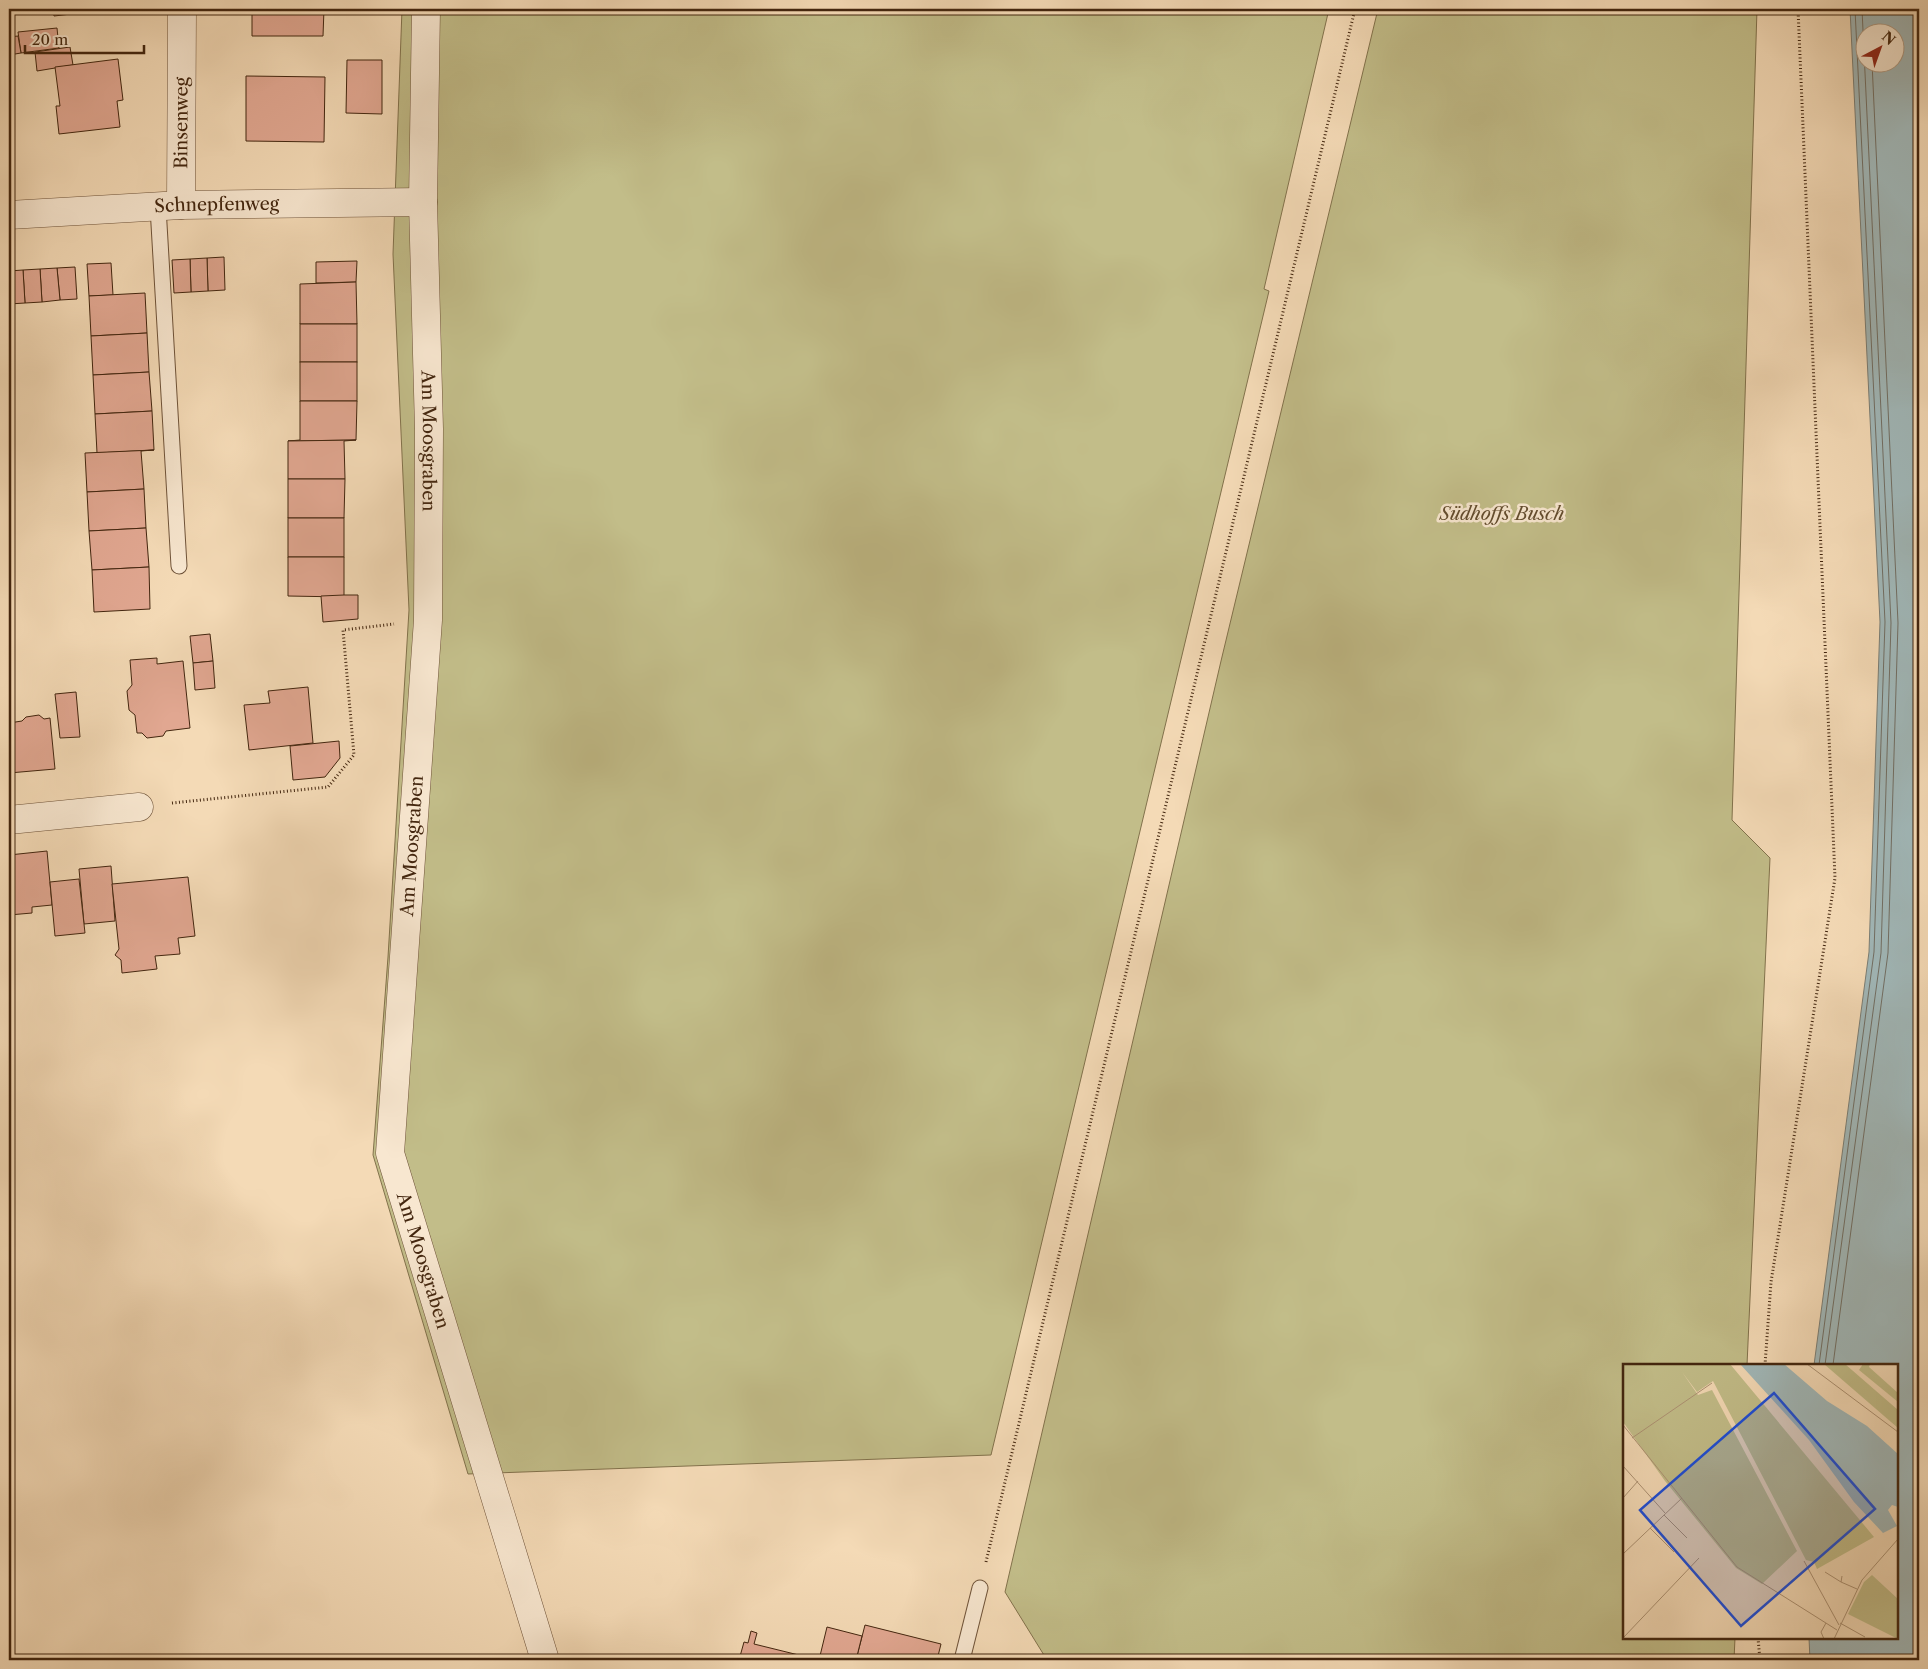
<svg xmlns="http://www.w3.org/2000/svg" width="1928" height="1669" font-family="'Libre Caslon Text',serif">
  <style>
    .green { fill: #c2bd89; stroke: #82724c }
    .water { fill: #a1b8b9; stroke: #7b7e75; fill-rule: evenodd }
    .lines { fill: none; stroke-linecap: round; stroke-linejoin: round }
    .shore { stroke: #726f64; stroke-width: 1 }
    .building { fill: #e1a791; stroke: #43260f }
    .service-casing { stroke: #6f5339; stroke-width: 17 }
    .minor-casing { stroke: #6f5339; stroke-width: 29 }
    .path { stroke: #43260f; stroke-width: 3; stroke-dasharray: 1 2.5; stroke-linecap: butt }
    .service { stroke: #f8e7d0; stroke-width: 15 }
    .minor { stroke: #f8e7d0; stroke-width: 28 }
    .labels { text-anchor: middle; dominant-baseline: central; stroke-width: 5; stroke-linejoin: round; paint-order: stroke }
    .street-label { font-size: 18px; fill: #43260f; stroke: #f8e7d0 }
    .park-label { font-size: 18px; font-style: italic; fill: #634c2e; stroke: #f8e7d0 }
    .inset-road { fill: none; stroke: #ad9273; stroke-width: 1 }
    .view { fill: #1d4ed8; fill-opacity: 0.15; stroke: #1d4ed8; stroke-width: 2.5 }
    .inset-edge { fill: none; stroke: #43260f; stroke-width: 2.5 }
  </style>
  <rect width="100%" height="100%" fill="#f4dab6"/>
  <filter id="stains"><feTurbulence type="fractalNoise" baseFrequency=".004" numOctaves="4"/><feColorMatrix values="0 0 0 0 .2 0 0 0 0 .09 0 0 0 0 .02 0 0 0 .5 -.17"/></filter>
  <radialGradient id="worn" r=".72"><stop offset=".6" stop-color="#630" stop-opacity="0"/><stop offset="1" stop-color="#630" stop-opacity=".3"/></radialGradient>
  <!-- green -->
  <g class="green">
    <path d="M402,9H1329L1264,289L1269,291L991,1455L468,1474L373,1155L388,957L409,610L393,254Z"/>
    <path d="M1378,9H1757L1732,820L1770,858L1747,1365H1624V1638H1735L1734,1660H1047L1005,1592L1221,661Z"/>
  </g>
  <!-- water -->
  <path class="water" d="M1850,9H1919V1660H1810L1809,1638H1897V1365H1814L1869,952L1880,622ZM1866,32H1896V62H1866Z"/>
  <g class="lines">
    <!-- shore -->
    <g class="shore">
      <path d="M1819,1365L1874,952L1885,622L1855,9"/>
      <path d="M1825,1365L1881,953L1891,623L1862,9"/>
      <path d="M1833,1365L1888,953L1898,623L1872,62"/>
    </g>
  </g>
  <!-- building -->
  <g class="building">
    <path d="M53,9H114L54,16Z"/>
    <path d="M252,9H324L323,36H252Z"/>
    <path d="M57,28L59,48L21,53L18,32Z"/>
    <path d="M18,36L21,53L9,55V37Z"/>
    <path d="M70,47L73,65L37,71L35,52Z"/>
    <path d="M118,59L123,100L117,101L120,127L59,134L56,106H60L55,67Z"/>
    <path d="M347,60H382V114L346,113Z"/>
    <path d="M246,76L325,77L324,142L246,141Z"/>
    <path d="M224,257L225,290L208,291L207,258Z"/>
    <path d="M207,258L208,291L191,292L190,259Z"/>
    <path d="M190,259L191,292L174,293L172,260Z"/>
    <path d="M357,261L356,282L316,283V262Z"/>
    <path d="M111,263L113,295L89,296L87,264Z"/>
    <path d="M75,267L77,299L60,300L57,268Z"/>
    <path d="M57,268L60,300L42,302L40,269Z"/>
    <path d="M40,269L42,302L25,303L23,270Z"/>
    <path d="M23,270L25,303L9,304V271Z"/>
    <path d="M356,282L357,324H300V284Z"/>
    <path d="M145,293L147,333L91,336L89,296Z"/>
    <rect x="300" y="324" width="57" height="38"/>
    <path d="M147,333L149,372L93,375L91,336Z"/>
    <rect x="300" y="362" width="57" height="39"/>
    <path d="M149,372L152,411L95,414L93,375Z"/>
    <path d="M300,401H357L356,440L288,441L300,440Z"/>
    <path d="M152,411L154,450L97,453L95,414Z"/>
    <path d="M356,440L344,441L345,479H288V441Z"/>
    <path d="M154,450L141,451L144,489L87,492L85,453Z"/>
    <path d="M288,479H345L344,518H288Z"/>
    <path d="M144,489L146,528L89,531L87,492Z"/>
    <rect x="288" y="518" width="56" height="39"/>
    <path d="M146,528L149,567L92,570L89,531Z"/>
    <path d="M288,557H344V597L288,596Z"/>
    <path d="M149,567L150,609L94,612L92,570Z"/>
    <path d="M344,595H358V619L323,622L321,596Z"/>
    <path d="M210,634L213,661L193,663L190,636Z"/>
    <path d="M157,658V664L183,661L190,728L166,731L163,736L147,738L142,733H137L135,715L129,710L127,691L132,685L130,660Z"/>
    <path d="M213,661L215,688L195,690L193,663Z"/>
    <path d="M308,687L313,743L249,750L244,705L270,703L268,691Z"/>
    <path d="M76,692L80,737L60,738L55,694Z"/>
    <path d="M39,715L44,719L50,718L55,769L9,773V723L22,721L26,717Z"/>
    <path d="M339,741L340,758L325,777L293,780L290,746Z"/>
    <path d="M47,851L52,905L32,907V913L9,915V855Z"/>
    <path d="M111,866L115,921L84,924L79,869Z"/>
    <path d="M188,877L195,936L178,938L180,954L155,956L157,969L122,973L121,960L115,955L119,949L112,884Z"/>
    <path d="M79,879L85,933L55,936L50,882Z"/>
    <path d="M865,1625L941,1644L937,1660H856Z"/>
    <path d="M827,1627L862,1636L856,1660H739L744,1642L748,1643L751,1631L757,1633L754,1644L819,1660Z"/>
  </g>
  <g class="lines">
    <!-- service casing -->
    <g class="service-casing">
      <g id="service">
        <path d="M158,207L179,566"/>
        <path d="M962,1660L980,1588"/>
      </g>
    </g>
    <!-- minor casing -->
    <g class="minor-casing">
      <g id="minor">
        <path id="s1" d="M426,9L423,202L429,429L428,620L390,1153L545,1660"/>
        <path id="s2" d="M181,205L182,9"/>
        <path id="s3" d="M9,215L181,205L423,202"/>
        <path d="M9,820L139,807"/>
      </g>
    </g>
    <!-- path -->
    <g class="path">
      <path d="M172,803L328,787L354,755L343,630L394,624"/>
      <path d="M1765,1365L1771,1282L1835,878L1798,9"/>
      <path d="M986,1562L1355,9"/>
      <path d="M1758,1638L1760,1660"/>
    </g>
    <!-- service -->
    <use href="#service" class="service"/>
    <!-- minor -->
    <use href="#minor" class="minor"/>
  </g>
  <g class="labels">
    <!-- street labels -->
    <g class="street-label">
      <text stroke="none"><textPath href="#s2" startOffset="82">Binsenweg</textPath></text>
      <text stroke="none"><textPath href="#s3" startOffset="208">Schnepfenweg</textPath></text>
      <text stroke="none"><textPath href="#s1" startOffset="432">Am Moosgraben</textPath></text>
      <text transform="translate(412 846) rotate(-86)">Am Moosgraben</text>
      <text stroke="none"><textPath href="#s1" startOffset="1258">Am Moosgraben</textPath></text>
    </g>
    <!-- park labels -->
    <g class="park-label">
      <text x="1502" y="514">Südhoffs Busch</text>
    </g>
  </g>
  <!-- overview -->
  <g transform="translate(1623 1364)">
    <rect width="275" height="275" fill="#f4dab6"/>
    <path d="M0,0H107L251,173L194,205L191,198L183,196L90,17L74,28L59,8L75,31L89,26L174,187L139,220L113,204L42,117L0,58ZM201,0H222L275,46V64ZM240,0H247L246,3L275,29V38L236,6ZM249,211L275,235V275L225,250L241,218Z" fill="#c2bd89"/>
    <path d="M117,0H161L204,37L244,62L275,90V143L269,141L265,146L274,162L260,169L231,138L186,76Z" fill="#a1b8b9"/>
    <path class="inset-road" d="M184,0L275,68M0,61L114,203L214,266M9,74L89,19M0,102L42,149M0,134L15,117M41,151L64,174M27,164L51,188M0,190L59,134M181,197L216,261M202,208L218,218M219,212L218,218L234,225M217,259L242,273M0,274L76,194M201,275L198,268L203,259M211,275L239,216L275,175"/>
    <path class="view" d="M151,29L252,145L118,262L17,146Z"/>
    <rect width="275" height="275" class="inset-edge"/>
  </g>
  <!-- margin -->
  <rect width="1928" height="1669" fill="none" stroke="#f4dab6" stroke-width="30"/>
  <rect x="10" y="10" width="1908" height="1649" fill="none" stroke="#43260f" stroke-width="2.5"/>
  <rect x="15" y="15" width="1898" height="1639" fill="none" stroke="#43260f"/>
  <!-- north arrow -->
  <g transform="translate(1880 48) rotate(41)"><circle r="24" fill="#f8e7d0" stroke="#b09a83"/>
  <path d="M0-4L9 19L0 12L-9 19Z" fill="#8f2418"/>
  <text y="-8" font-size="14" font-weight="bold" text-anchor="middle" fill="#43260f">N</text>
  </g>
  <!-- scale -->
  <path d="M25 45v8h119v-8" fill="none" stroke="#43260f" stroke-width="2.5"/>
  <text x="32" y="45" font-size="15" fill="#43260f" stroke="#f8e7d0" stroke-width="4" paint-order="stroke">20 m</text>
  <rect width="100%" height="100%" filter="url(#stains)"/>
  <rect width="100%" height="100%" fill="url(#worn)"/>
</svg>
